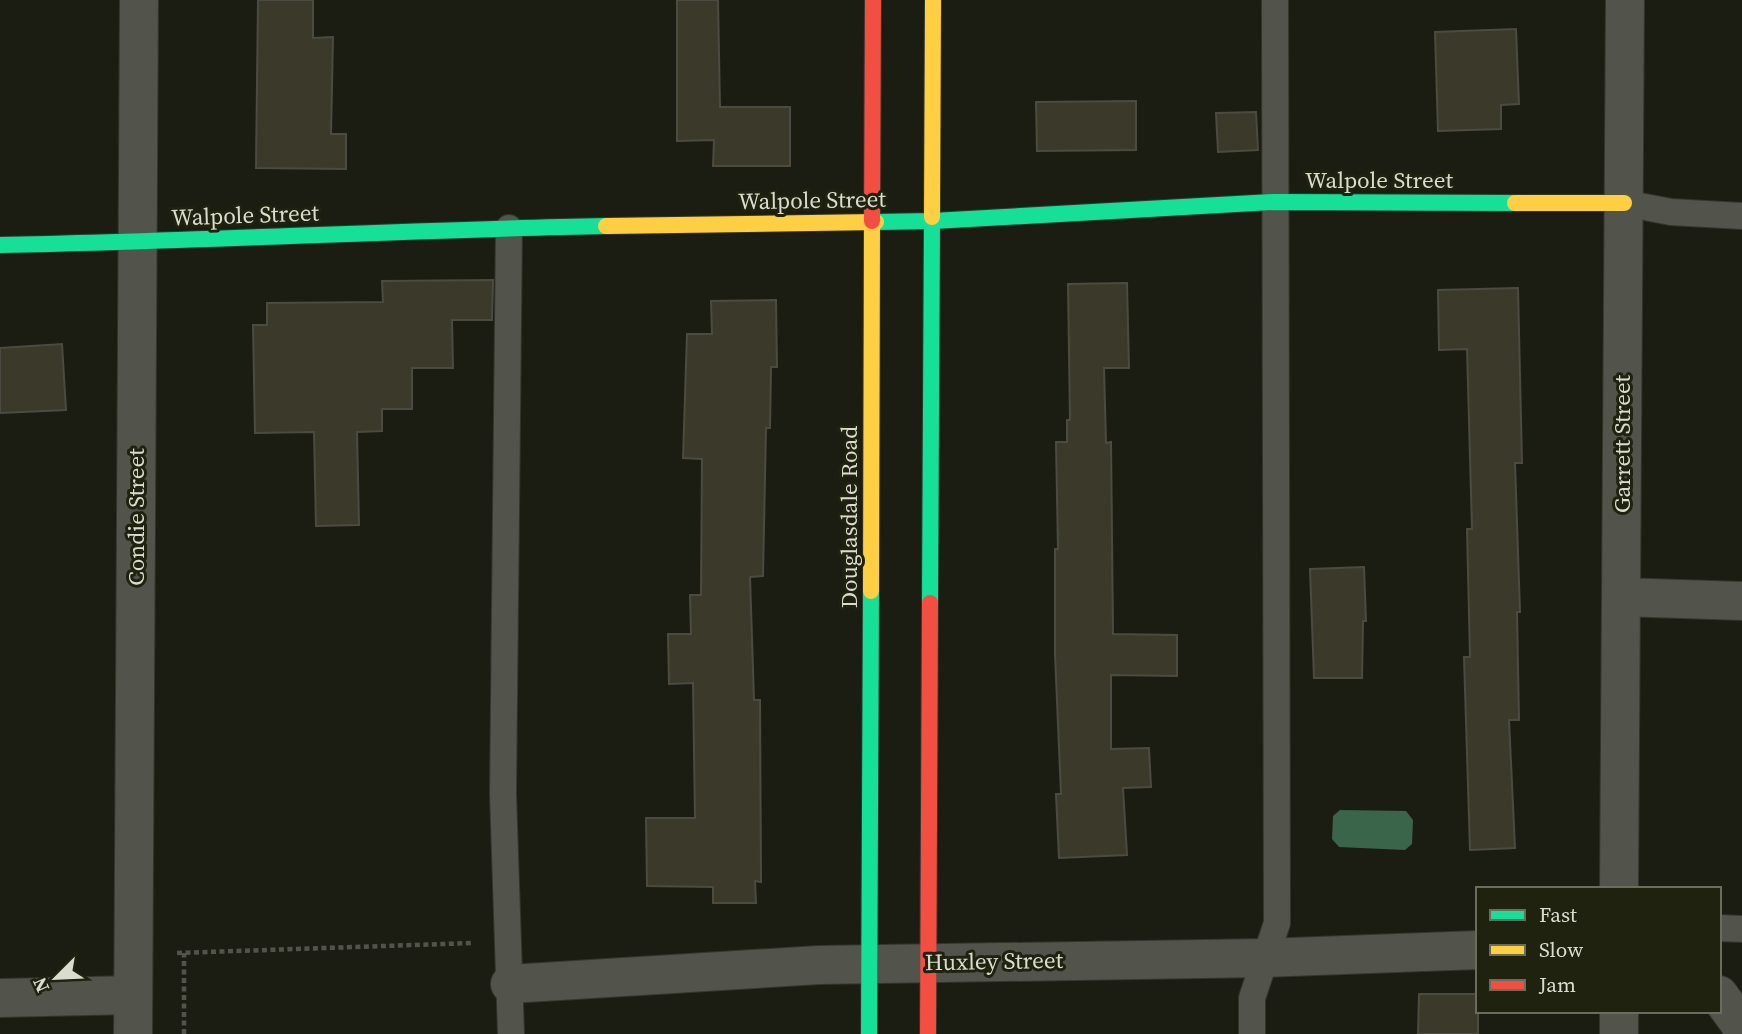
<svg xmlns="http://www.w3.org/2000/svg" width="1742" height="1034" font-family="'Source Serif 4',serif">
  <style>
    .water { fill: #3a654a }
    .building { fill: #3b392a; stroke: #4c4b42; stroke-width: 2 }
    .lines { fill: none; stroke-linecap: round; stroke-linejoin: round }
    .lane-casing { stroke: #34362e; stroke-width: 28 }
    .street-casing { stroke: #34362e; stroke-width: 40 }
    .fast-casing { stroke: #34362e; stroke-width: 18 }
    .slow-casing { stroke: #34362e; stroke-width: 18 }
    .jam-casing { stroke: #34362e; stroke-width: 18 }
    .path { stroke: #52544c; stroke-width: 4.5; stroke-dasharray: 5 3.5; stroke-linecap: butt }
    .lane { stroke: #52534a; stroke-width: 26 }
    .street { stroke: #52534a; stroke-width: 38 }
    .fast { stroke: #16e098; stroke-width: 16 }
    .slow { stroke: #ffcf43; stroke-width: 16 }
    .jam { stroke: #f24e42; stroke-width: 16 }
    .labels { text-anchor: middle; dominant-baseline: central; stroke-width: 6; stroke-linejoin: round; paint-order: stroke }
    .street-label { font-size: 23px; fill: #dadcd0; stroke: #1f220e }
  </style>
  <rect width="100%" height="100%" fill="#1c1d12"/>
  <!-- water -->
  <path class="water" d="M1340,810L1406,811L1413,820L1412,844L1405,850L1339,847L1332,839L1333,816Z"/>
  <!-- building -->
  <g class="building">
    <path d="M258,0H313V38L333,37L331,134H346V169L256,168Z"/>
    <path d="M677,0H718L720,107H790V166H713L714,140L677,141Z"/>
    <path d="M1516,29L1519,104L1501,105V129L1438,131L1435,32Z"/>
    <path d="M1136,101V150L1037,151L1036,102Z"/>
    <path d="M1256,112L1258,150L1218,152L1216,113Z"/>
    <path d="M493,280L492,320H452L453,368H412V409H382V431L357,432L359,525L316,526L314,432L255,433L253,325H267V303L383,302L382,281Z"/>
    <path d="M1127,283L1129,368H1104L1106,443L1111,442L1113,634L1177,635V676L1111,675V749L1149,748L1151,787L1123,788L1127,855L1059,858L1056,794H1061L1055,654V549H1058L1056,442H1067V420H1070L1068,284Z"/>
    <path d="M1518,288L1522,463H1515L1520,612H1517L1519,720H1509L1515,848L1470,850L1464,657H1470L1467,529H1472L1467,349L1439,350L1438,290Z"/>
    <path d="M776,300L777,367H771L770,428H766L763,576L750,577L754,700H760L761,882L755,881L756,903H713V887L647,886L646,818H695L693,683L669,684L668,634H691L690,595H701L702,459L683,458L687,334H712L711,301Z"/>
    <path d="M62,344L66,410L0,413V348Z"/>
    <path d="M1364,567L1366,621H1363L1362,678H1314L1310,569Z"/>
    <path d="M1419,994H1478V1034H1418Z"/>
  </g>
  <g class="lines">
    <!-- lane casing -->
    <g class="lane-casing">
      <g id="lane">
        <path d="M1624,203L1671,212L1742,216"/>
        <path d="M509,228L503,794L511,1034"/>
        <path d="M1719,928L1742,929"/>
        <path d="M1252,1034V998L1277,923L1275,0"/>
      </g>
    </g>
    <!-- street casing -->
    <g class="street-casing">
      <g id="street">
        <path d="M1621,597L1742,601"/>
        <path d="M1619,889L1625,0"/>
        <path d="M510,984L819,965L1264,958L1478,950"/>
        <path d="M1719,995L1740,1024L1742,1031"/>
        <path d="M0,998L133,995"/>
        <path d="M133,1034L139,0"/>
        <path d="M1619,1034V1011"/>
      </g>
    </g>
    <!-- fast casing -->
    <g class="fast-casing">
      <g id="fast">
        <path d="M876,222L933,221L1274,202L1515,203"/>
        <path d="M0,245C202,241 404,230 606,226"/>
        <path d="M930,603L932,217"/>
        <path d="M869,1034L871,591"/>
      </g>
    </g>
    <!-- slow casing -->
    <g class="slow-casing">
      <g id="slow">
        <path d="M1515,203H1624"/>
        <path d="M932,217L933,0"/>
        <path d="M606,226L876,222"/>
        <path d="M871,591L872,221"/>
      </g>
    </g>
    <!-- jam casing -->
    <g class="jam-casing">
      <g id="jam">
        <path d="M872,221L873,0"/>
        <path d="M928,1034L930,603"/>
      </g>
    </g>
    <!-- path -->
    <g class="path">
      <path d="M177,953L473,943"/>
      <path d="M184,1034V953"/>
    </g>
    <!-- lane -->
    <use href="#lane" class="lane"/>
    <!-- street -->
    <use href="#street" class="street"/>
    <!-- fast -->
    <use href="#fast" class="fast"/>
    <!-- slow -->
    <use href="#slow" class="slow"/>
    <!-- jam -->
    <use href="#jam" class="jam"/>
  </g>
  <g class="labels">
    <!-- street labels -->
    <g class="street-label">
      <text x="1379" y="180">Walpole Street</text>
      <text transform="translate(812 200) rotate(-1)">Walpole Street</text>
      <text transform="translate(245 215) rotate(-2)">Walpole Street</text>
      <text transform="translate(1622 444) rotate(-90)">Garrett Street</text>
      <text transform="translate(136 517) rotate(-90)">Condie Street</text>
      <text transform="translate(849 517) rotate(-90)">Douglasdale Road</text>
      <text transform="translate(994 961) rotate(-1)">Huxley Street</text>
    </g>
  </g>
  <!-- legend -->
  <rect x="1476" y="887" width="245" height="126" fill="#1f220e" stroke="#6a6c5c" stroke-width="2"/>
  <rect x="1490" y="910" width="35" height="10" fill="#16e098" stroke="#6a6c5c" stroke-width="2"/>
  <text x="1539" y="922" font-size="21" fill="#dadcd0">Fast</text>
  <rect x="1490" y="945" width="35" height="10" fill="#ffcf43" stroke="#6a6c5c" stroke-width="2"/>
  <text x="1539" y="957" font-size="21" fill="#dadcd0">Slow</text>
  <rect x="1490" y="980" width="35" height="10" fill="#f24e42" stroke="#6a6c5c" stroke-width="2"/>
  <text x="1539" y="992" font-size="21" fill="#dadcd0">Jam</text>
  <!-- north arrow -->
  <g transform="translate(56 978) rotate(246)" stroke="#1f220e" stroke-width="5" paint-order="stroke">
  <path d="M0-5L12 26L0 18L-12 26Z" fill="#dadcd0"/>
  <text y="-10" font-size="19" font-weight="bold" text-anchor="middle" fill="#dadcd0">N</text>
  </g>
</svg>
